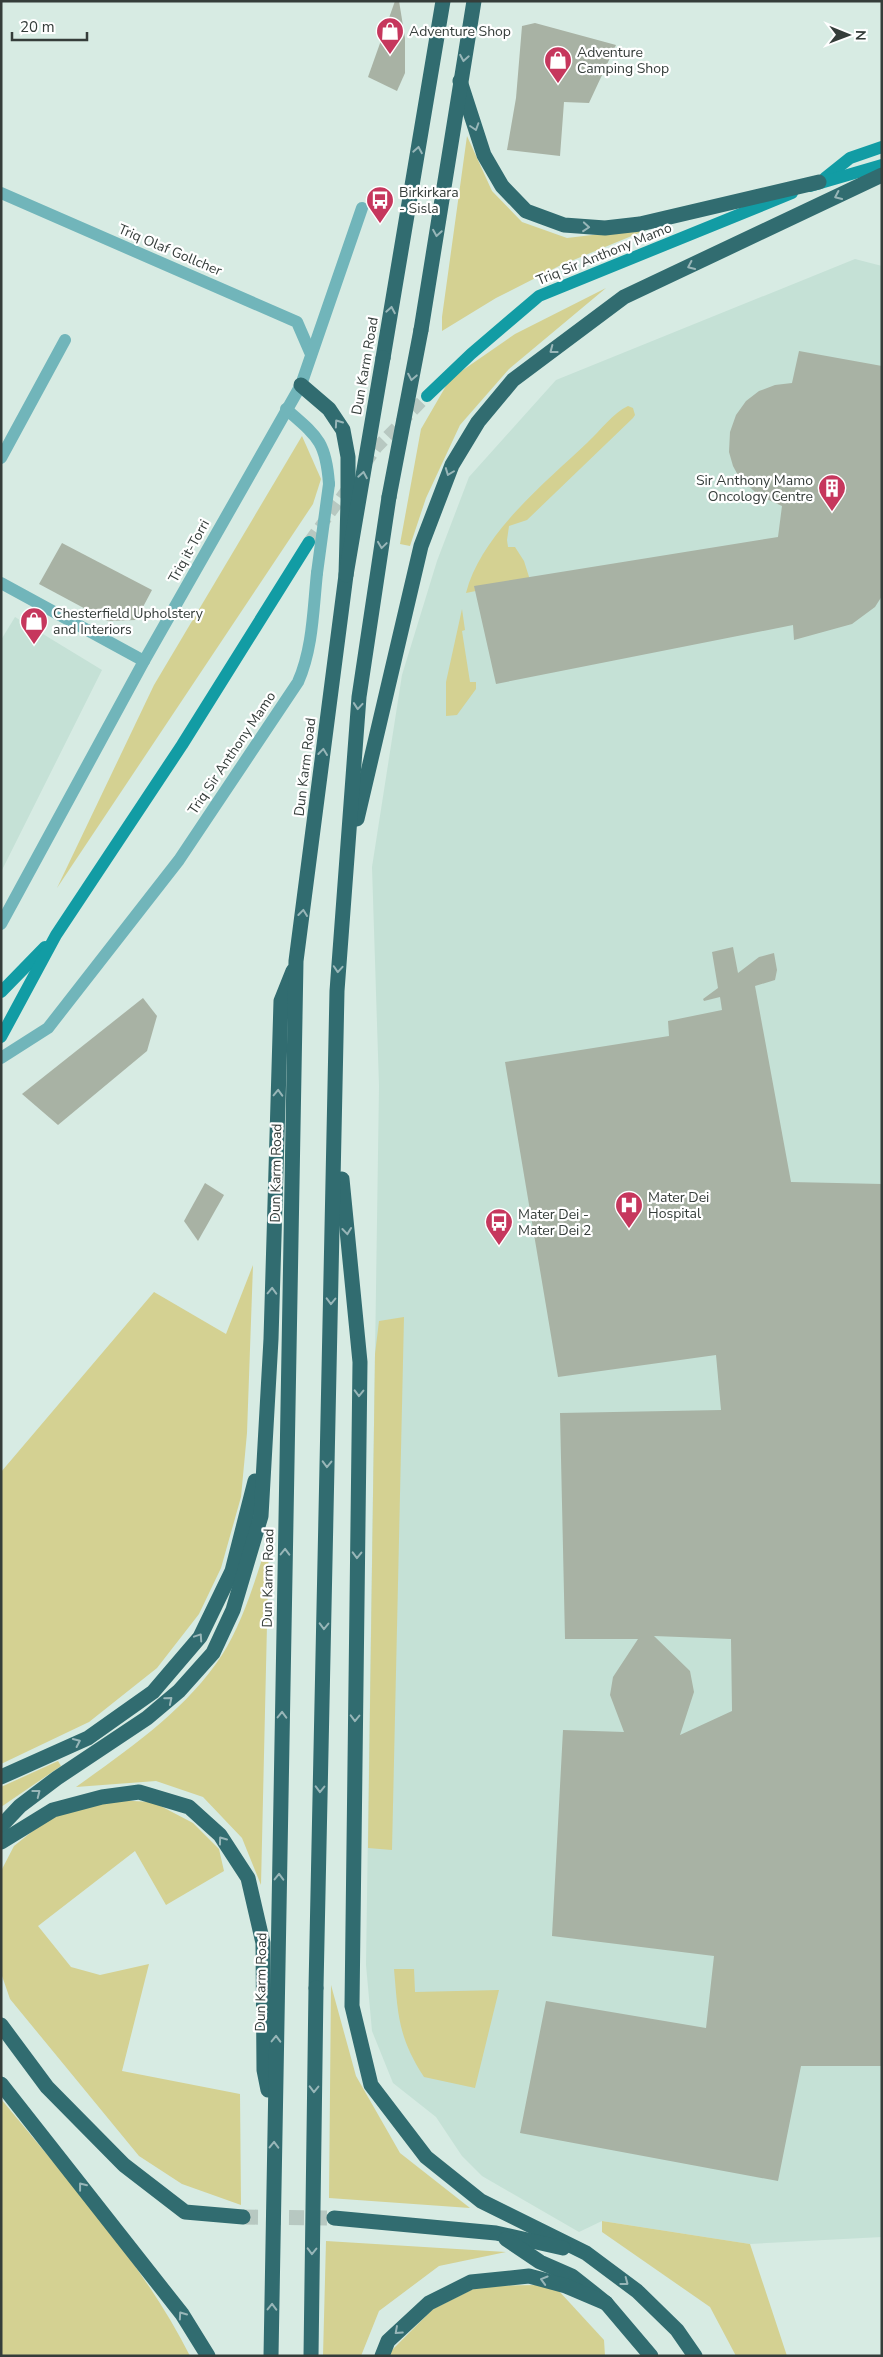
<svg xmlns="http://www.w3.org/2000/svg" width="883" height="2357" font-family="'Nunito Sans',sans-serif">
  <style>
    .built { fill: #c5e1d6 }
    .green { fill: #d4d192 }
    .building { fill: #a8b2a4; fill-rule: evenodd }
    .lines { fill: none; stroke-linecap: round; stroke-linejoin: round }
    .secondary-tunnel { stroke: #b7c8c1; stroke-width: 12; stroke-dasharray: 12 6; stroke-linecap: butt }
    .highway-tunnel { stroke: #b7c8c1; stroke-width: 15; stroke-dasharray: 15 8; stroke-linecap: butt }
    .street { stroke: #71b5ba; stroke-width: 12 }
    .secondary { stroke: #129ca4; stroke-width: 12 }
    .highway { stroke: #316c70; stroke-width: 15 }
    .street-bridge { stroke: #71b5ba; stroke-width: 12 }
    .highway-bridge { stroke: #316c70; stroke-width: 15 }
    .oneway { stroke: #98b6b8 }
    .labels { text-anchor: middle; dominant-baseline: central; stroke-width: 4.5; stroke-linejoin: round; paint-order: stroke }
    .poi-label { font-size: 14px; fill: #353d3a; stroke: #fff; text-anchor: start }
    .street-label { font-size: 14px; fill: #353d3a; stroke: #fff }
  </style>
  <rect width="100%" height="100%" fill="#d7ebe3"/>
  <!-- built -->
  <g class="built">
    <path d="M855,259L882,266V2237L750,2244L602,2221L579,2232L482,2176L462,2156L436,2117L393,2083L372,2031L366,1965L379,1086L372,867L402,675L437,561L469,477L556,380Z"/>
    <path d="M15,617L102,670L1,872V640Z"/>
  </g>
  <!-- green -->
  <g class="green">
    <path d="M467,136L492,191L522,222L567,238L651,228L559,266L496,298L442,331V317Z"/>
    <path d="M606,288L509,369L460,425L426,498L410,546L400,544L421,429L450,379L515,334Z"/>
    <path d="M628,406L633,408L635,415L633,418L527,520L509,526L507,540L508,547H515L524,561L530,580L466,593C481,534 545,483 588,442C600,431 613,413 628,406Z"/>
    <path d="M302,436L321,479L313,504L57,888L154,685Z"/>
    <path d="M462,609L465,630L462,631L470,682H476V689L457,715L446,716V682Z"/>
    <path d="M253,1265L247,1433L241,1497L221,1568L199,1614L157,1668L89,1722L1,1764V1472L154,1292L226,1334Z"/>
    <path d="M404,1317L392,1850L368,1848L375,1354L379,1321Z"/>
    <path d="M269,1538L261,1885L242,1838L203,1797L156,1781L76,1787C129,1749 186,1710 222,1655C244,1620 256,1577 269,1538Z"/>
    <path d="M58,1761L61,1766L1,1807V1787Z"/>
    <path d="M113,1800L153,1802L193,1823L219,1849L224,1871L166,1905L135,1851L38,1926L71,1967L100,1975L149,1964L122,2071L240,2094L241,2205L182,2184L139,2156L10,1999L1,1973V1871L14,1846L54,1814Z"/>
    <path d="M394,1969H414L415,1992L499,1990L475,2088L424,2077C398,2037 398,2015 394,1969Z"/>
    <path d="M331,1985L356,2076L400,2153L470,2208L329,2198Z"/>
    <path d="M1,2099C68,2181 142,2261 190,2356H1Z"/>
    <path d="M602,2221L750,2244L787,2356H736L710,2307L602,2232Z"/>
    <path d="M326,2241L506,2252L439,2266L379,2311L361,2356H323Z"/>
    <path d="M539,2285L558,2290L604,2340L605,2356H389L392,2350L433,2309L479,2286Z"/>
  </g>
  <!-- building -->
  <g class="building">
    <path d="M395,1H399L405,38V73L397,91L368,77Z"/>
    <path d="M535,23L616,45L589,103L564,102L560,156L507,150L516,98L522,26Z"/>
    <path d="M799,351L882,366V596L875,607L852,624L794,640L793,625L496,684L474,586L778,537L782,506L760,496L740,479L733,466L729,452L730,432L736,415L746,401L759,391L775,385L792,383Z"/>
    <path d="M62,543L152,590L136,620L108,621L39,584Z"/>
    <path d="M733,947L738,973L759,957L774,953L777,970L775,980L755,986L791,1182L882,1184V2066H801L778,2181L520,2133L546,2001L706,2028L714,1956L552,1936L563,1730L624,1732L610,1695L613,1677L638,1639H565L560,1413L721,1410L716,1355L558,1377L505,1062L669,1036L668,1021L722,1010L720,997L704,1001L703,999L718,988L712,952ZM654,1636L731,1639L732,1711L680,1735L694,1692L690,1671Z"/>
    <path d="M143,998L157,1016L147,1051L58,1125L22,1094Z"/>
    <path d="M205,1183L224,1195L198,1241L184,1221Z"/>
  </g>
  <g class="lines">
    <!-- secondary-tunnel -->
    <g class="secondary-tunnel">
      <path d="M365,464L377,447L427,396"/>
      <path d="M309,542L351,484"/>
    </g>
    <!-- highway-tunnel -->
    <path class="highway-tunnel" d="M243,2217L334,2218"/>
    <!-- street -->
    <g class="street">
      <path d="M1,193L297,322L310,352"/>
      <path d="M286,409C317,436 326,441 329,484"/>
      <path d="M1,458L65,340"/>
      <path d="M1,583L144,661"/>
      <path d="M1,924L144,661L301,385L362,208"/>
      <path d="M1,1058L48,1028L179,860L298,682C313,648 313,610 317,573"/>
    </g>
    <!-- secondary -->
    <g class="secondary">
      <path d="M825,178L850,158L882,147"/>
      <path d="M810,186L882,165"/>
      <path d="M427,396L471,354L539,296L792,193"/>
      <path d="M1,992L45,947"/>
      <path d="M1,1037L56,935L182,745L309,542"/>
    </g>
    <!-- highway -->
    <g class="highway">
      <path d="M460,81L484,155L502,186L526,211L564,225L605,228L640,224L819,182"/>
      <path d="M421,330L474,1"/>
      <path d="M383,358L443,1"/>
      <path d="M357,819L421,546L452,465L478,422L513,380L624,297L882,175"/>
      <path d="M342,1179L360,1362L352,2006L371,2085L426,2157L481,2201L586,2253L637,2291L677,2330L695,2356"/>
      <path d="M1,1777L88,1738L153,1692L200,1637L232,1571L255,1481"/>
      <path d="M1,1826L20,1806L57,1778L147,1718L179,1691L213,1653L233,1610L261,1516L271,1339L281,1001L293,971"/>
      <path d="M1,1842L53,1810L102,1797L139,1792L189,1807L220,1835L248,1878L263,1943L264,2070L268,2090"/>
      <path d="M316,1988L337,991L359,697L389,497"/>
      <path d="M1,2025L47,2087L124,2165L185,2212L243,2217"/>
      <path d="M1,2084L182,2314L208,2356"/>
      <path d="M334,2218L496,2233L563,2248"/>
      <path d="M506,2239L540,2262L572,2276L606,2303L651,2356"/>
      <path d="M271,2356L296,961L346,575L348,501V457L343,430L329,409L301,385"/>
      <path d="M382,2356L388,2341L429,2303L471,2282L529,2276L566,2286L606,2303"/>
    </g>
    <!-- street-bridge -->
    <path class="street-bridge" d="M317,573L329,484"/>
    <!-- highway-bridge -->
    <g class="highway-bridge">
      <path d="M389,497L421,330"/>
      <path d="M346,575L383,358"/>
      <path d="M311,2356L316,1988"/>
    </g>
  </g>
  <!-- one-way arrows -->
  <defs><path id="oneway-chevron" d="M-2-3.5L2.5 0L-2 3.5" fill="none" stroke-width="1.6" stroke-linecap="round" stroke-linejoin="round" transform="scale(1.25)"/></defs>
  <g class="oneway">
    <use href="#oneway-chevron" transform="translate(464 58) rotate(100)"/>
    <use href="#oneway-chevron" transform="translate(475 127) rotate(72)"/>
    <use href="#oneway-chevron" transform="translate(418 150) rotate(-80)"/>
    <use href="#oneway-chevron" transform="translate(838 196) rotate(155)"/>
    <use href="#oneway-chevron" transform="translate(586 227) rotate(5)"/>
    <use href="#oneway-chevron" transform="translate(437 233) rotate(99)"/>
    <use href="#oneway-chevron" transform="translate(691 266) rotate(155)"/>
    <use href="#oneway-chevron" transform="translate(391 310) rotate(-80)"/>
    <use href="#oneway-chevron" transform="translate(553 350) rotate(143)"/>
    <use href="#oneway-chevron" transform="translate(412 377) rotate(101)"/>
    <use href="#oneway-chevron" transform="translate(338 423) rotate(-125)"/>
    <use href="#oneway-chevron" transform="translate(449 472) rotate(111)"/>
    <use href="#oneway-chevron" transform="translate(363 475) rotate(-80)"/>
    <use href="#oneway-chevron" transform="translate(382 545) rotate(98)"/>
    <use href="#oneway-chevron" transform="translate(358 706) rotate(95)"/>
    <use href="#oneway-chevron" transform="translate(323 752) rotate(-83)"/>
    <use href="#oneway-chevron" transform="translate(303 913) rotate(-83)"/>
    <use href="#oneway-chevron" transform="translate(338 969) rotate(94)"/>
    <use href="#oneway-chevron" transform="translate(278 1093) rotate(-88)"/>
    <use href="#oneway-chevron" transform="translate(347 1231) rotate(84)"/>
    <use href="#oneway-chevron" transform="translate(272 1291) rotate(-88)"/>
    <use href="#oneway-chevron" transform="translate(331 1301) rotate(91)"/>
    <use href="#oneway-chevron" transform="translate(359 1393) rotate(91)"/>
    <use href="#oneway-chevron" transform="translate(327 1464) rotate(91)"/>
    <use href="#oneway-chevron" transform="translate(285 1552) rotate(-89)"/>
    <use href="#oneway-chevron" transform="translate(357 1555) rotate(91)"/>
    <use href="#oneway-chevron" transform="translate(324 1626) rotate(91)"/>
    <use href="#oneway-chevron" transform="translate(199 1637) rotate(-56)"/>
    <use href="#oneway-chevron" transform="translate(169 1700) rotate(-40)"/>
    <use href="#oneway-chevron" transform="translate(282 1715) rotate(-89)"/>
    <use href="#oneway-chevron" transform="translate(355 1718) rotate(91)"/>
    <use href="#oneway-chevron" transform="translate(77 1742) rotate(-25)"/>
    <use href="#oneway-chevron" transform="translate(320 1789) rotate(91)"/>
    <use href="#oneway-chevron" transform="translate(37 1793) rotate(-38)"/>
    <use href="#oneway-chevron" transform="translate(222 1840) rotate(-126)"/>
    <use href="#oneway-chevron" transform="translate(279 1877) rotate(-89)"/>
    <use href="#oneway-chevron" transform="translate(276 2039) rotate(-89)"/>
    <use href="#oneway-chevron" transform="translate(314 2089) rotate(91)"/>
    <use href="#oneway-chevron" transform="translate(274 2145) rotate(-89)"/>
    <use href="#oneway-chevron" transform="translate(82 2186) rotate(-128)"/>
    <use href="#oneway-chevron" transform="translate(312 2251) rotate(91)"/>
    <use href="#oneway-chevron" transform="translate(544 2280) rotate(-164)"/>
    <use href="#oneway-chevron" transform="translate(625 2282) rotate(37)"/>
    <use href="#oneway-chevron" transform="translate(272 2307) rotate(-89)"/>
    <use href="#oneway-chevron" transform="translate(182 2315) rotate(-125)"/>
    <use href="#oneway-chevron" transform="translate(398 2331) rotate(138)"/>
  </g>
  <!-- icons -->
  <defs>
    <g id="shop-pin" transform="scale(1.4375)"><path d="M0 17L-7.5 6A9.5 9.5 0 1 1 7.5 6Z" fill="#c6375d" stroke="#fff"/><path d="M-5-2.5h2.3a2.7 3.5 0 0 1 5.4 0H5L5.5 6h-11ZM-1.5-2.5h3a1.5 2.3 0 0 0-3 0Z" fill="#fff"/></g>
    <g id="bus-pin" transform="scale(1.4375)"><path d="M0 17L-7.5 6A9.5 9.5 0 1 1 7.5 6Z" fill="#c6375d" stroke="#fff"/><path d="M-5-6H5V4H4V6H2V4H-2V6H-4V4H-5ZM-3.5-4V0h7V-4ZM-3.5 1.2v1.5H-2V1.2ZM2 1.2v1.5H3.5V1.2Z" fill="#fff"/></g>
    <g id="building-pin" transform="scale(1.4375)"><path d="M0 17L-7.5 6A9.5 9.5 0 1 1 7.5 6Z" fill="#c6375d" stroke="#fff"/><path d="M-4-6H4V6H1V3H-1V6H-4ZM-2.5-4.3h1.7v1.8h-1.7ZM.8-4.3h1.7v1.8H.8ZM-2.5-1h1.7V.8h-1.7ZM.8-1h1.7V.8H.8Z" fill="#fff"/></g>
    <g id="hospital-pin" transform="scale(1.4375)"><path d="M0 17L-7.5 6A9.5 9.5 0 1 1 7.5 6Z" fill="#c6375d" stroke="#fff"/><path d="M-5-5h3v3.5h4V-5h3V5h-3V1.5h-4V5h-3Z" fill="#fff"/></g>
  </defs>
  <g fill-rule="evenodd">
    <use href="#shop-pin" x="390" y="31"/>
    <use href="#shop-pin" x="558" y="60"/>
    <use href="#bus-pin" x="380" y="200"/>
    <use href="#building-pin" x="832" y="488"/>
    <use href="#shop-pin" x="34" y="621"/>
    <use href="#hospital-pin" x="629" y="1205"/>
    <use href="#bus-pin" x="499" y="1222"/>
  </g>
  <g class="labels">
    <!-- poi labels -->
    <g class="poi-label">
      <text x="409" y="31">Adventure Shop</text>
      <text x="577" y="52">Adventure<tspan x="577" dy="16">Camping Shop</tspan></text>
      <text x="399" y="192">Birkirkara<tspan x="399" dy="16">- Sisla</tspan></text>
      <text x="813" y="480" text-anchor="end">Sir Anthony Mamo<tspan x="813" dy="16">Oncology Centre</tspan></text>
      <text x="53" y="613">Chesterfield Upholstery<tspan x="53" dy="16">and Interiors</tspan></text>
      <text x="648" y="1197">Mater Dei<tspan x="648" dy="16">Hospital</tspan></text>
      <text x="518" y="1214">Mater Dei -<tspan x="518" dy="16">Mater Dei 2</tspan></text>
    </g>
    <!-- street labels -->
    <g class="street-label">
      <text transform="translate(170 250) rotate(23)">Triq Olaf Gollcher</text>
      <text transform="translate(604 254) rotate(-22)">Triq Sir Anthony Mamo</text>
      <text transform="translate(365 366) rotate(-80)">Dun Karm Road</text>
      <text transform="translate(189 551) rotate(-61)">Triq it-Torri</text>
      <text transform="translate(232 753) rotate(-56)">Triq Sir Anthony Mamo</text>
      <text transform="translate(305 767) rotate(-83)">Dun Karm Road</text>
      <text transform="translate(276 1173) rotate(-89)">Dun Karm Road</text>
      <text transform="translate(268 1578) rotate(-89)">Dun Karm Road</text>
      <text transform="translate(261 1982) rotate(-89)">Dun Karm Road</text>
    </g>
  </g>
  <!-- border -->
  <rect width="883" height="2357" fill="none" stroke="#353d3a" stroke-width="5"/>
  <!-- north arrow -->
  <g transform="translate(848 35) rotate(91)" stroke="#ffffff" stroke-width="4" paint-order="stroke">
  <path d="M0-4L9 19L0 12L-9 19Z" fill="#353d3a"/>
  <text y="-8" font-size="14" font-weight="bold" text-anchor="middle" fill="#353d3a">N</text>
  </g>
  <!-- scale -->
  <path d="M12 32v8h75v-8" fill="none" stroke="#353d3a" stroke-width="2.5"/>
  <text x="20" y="32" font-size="15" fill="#353d3a" stroke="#ffffff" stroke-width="4" paint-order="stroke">20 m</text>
</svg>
